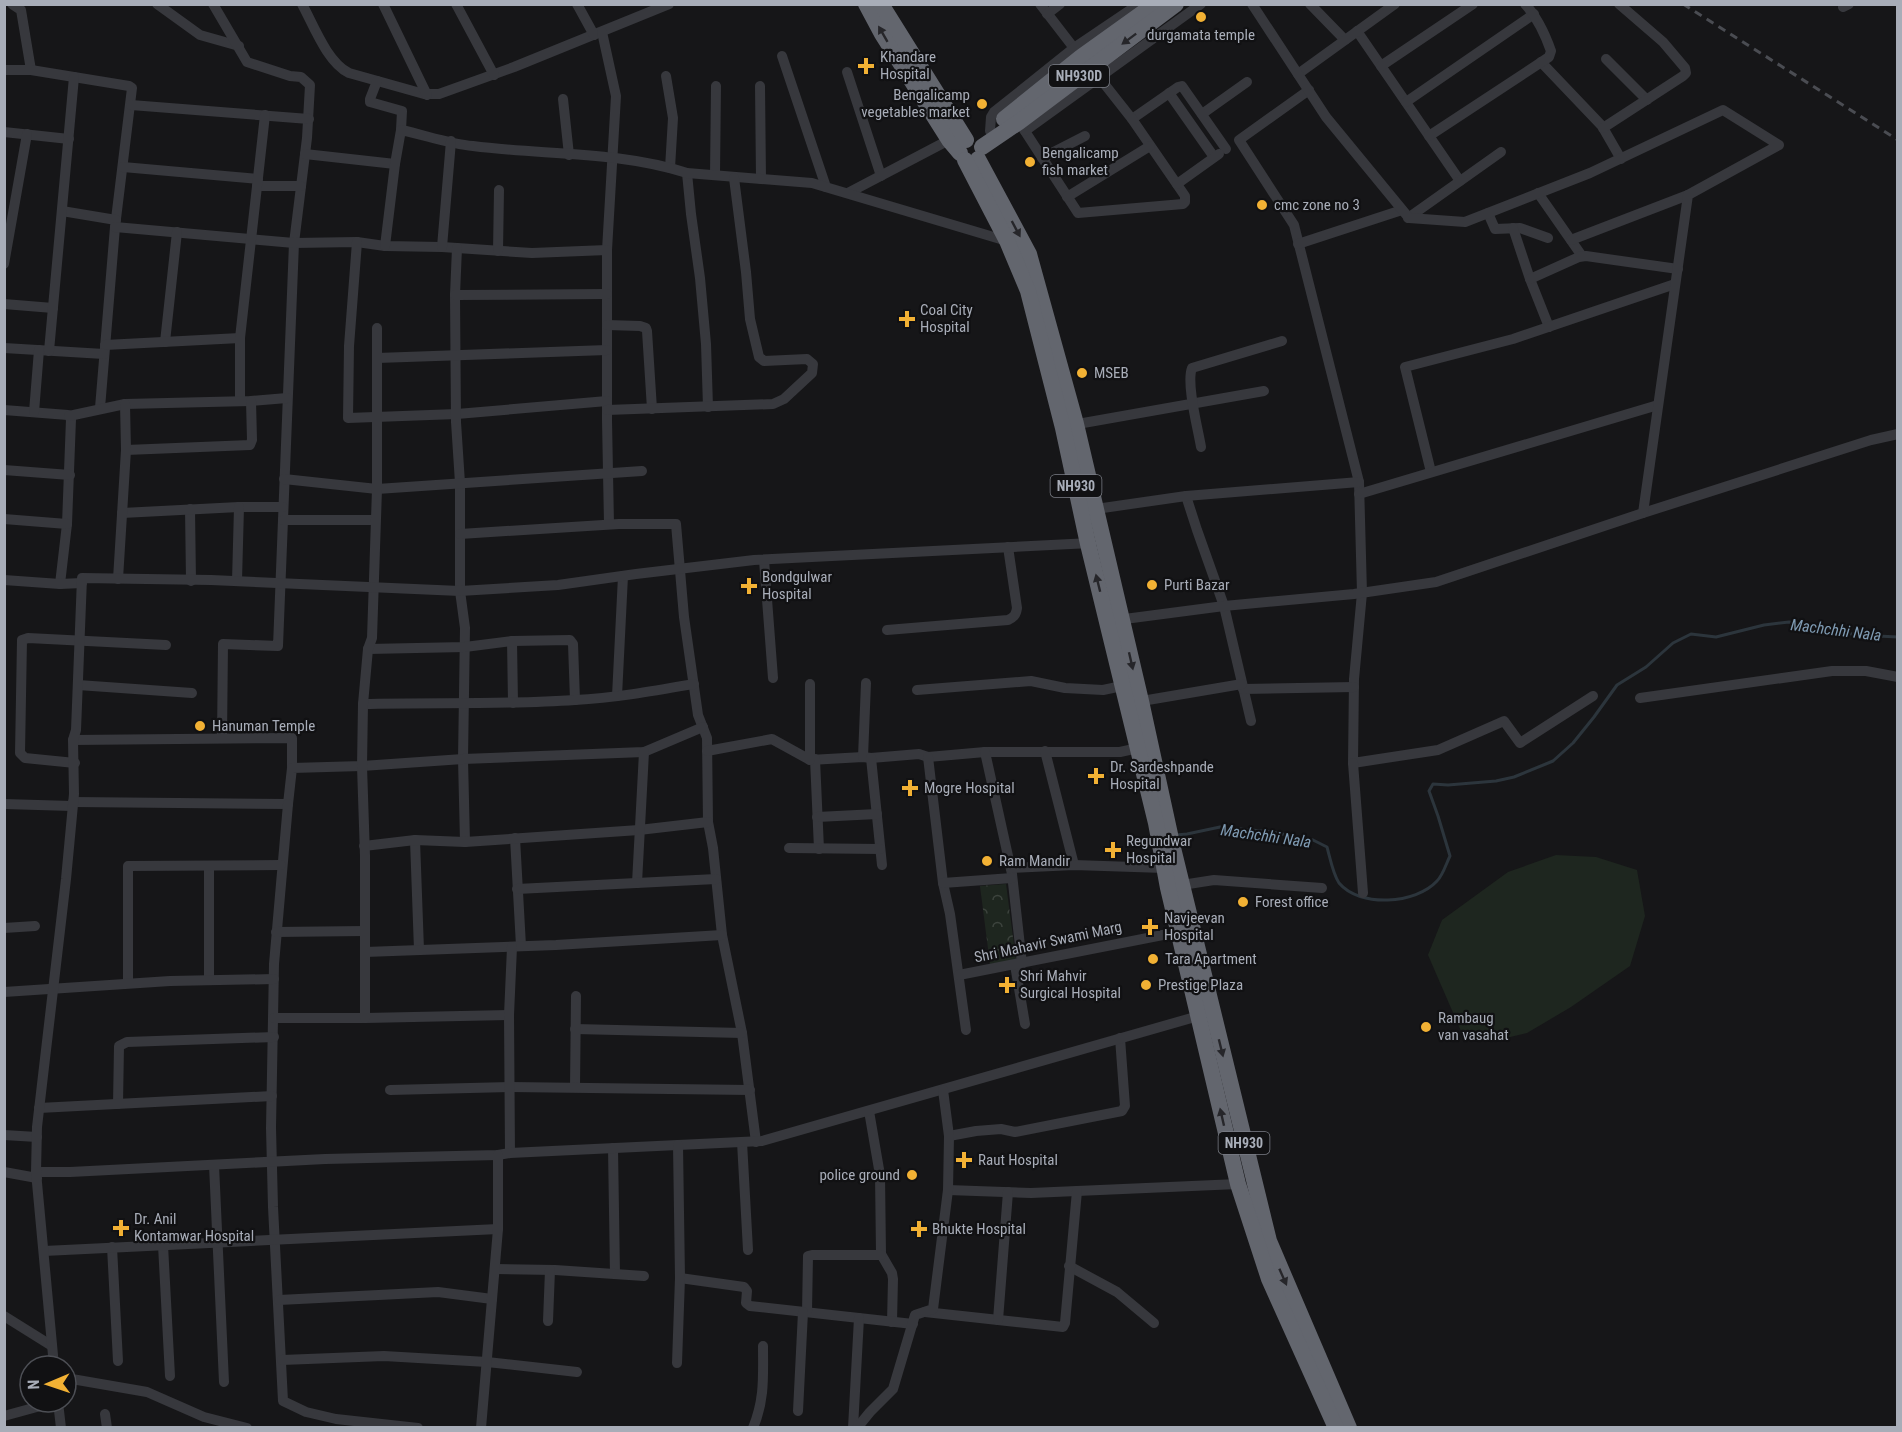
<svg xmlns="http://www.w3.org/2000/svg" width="1902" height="1432" font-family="'Roboto Condensed',sans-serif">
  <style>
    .grass { fill: #1e261f }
    .park { fill: url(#park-crowns) }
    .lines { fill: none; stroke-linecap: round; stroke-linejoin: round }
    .stream { stroke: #2c353c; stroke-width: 3 }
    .minor { stroke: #37383d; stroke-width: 10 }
    .highway { stroke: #63666e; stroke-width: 16 }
    .rail { stroke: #4a4c52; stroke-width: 3; stroke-dasharray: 8 6; stroke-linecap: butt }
    .oneway { fill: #26262a }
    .poi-dot { fill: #f2b134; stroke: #111113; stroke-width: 2 }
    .labels { text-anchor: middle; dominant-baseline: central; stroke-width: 4.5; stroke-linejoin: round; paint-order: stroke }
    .shield { fill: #111113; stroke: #7b7e86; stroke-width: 1.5 }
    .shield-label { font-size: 14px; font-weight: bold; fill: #a8adb8 }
    .poi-label { font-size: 15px; fill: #a8adb8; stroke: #111113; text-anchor: start }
    .street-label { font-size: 15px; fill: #a8adb8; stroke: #111113 }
    .water-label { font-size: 16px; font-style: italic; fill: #7f9bb3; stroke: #111113 }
  </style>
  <defs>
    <pattern id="park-crowns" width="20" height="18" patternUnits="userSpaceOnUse" patternTransform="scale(1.5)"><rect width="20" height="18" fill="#1e261f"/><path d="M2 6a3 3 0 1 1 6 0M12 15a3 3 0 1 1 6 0" fill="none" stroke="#3c433d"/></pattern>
  </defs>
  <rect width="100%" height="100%" fill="#161618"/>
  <!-- grass -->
  <path class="grass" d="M1556,855L1596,857L1637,870L1645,916L1630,966L1571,1007L1527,1033L1489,1042L1461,1031L1428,955L1442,920L1508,872Z"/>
  <!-- park -->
  <path class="park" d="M1006,884L1016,960L990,964L980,886Z"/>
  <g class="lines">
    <!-- stream -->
    <path class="stream" d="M1176,835L1187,834L1220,827L1272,832L1313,840L1327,847C1330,858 1333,874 1339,883C1360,908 1416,904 1437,881C1443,875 1446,864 1450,856L1438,816L1429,791L1433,784L1448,785L1496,781L1514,777L1553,761L1573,743L1594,717L1617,685L1646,667L1673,643L1691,634L1716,637L1764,625L1789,622L1857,635L1898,637"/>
    <!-- minor -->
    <g class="minor">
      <path d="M12,4L21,10L31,70"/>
      <path d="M157,4L200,35L239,46"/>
      <path d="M213,4L247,62L290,76L301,77L310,85L307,138L294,243L278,646L223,644L222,738"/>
      <path d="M302,4C314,26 327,62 349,73L424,94H439L514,67L669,4"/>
      <path d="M383,4L427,95"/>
      <path d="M456,4L494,75"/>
      <path d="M577,4L594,35"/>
      <path d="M1040,4L1077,52"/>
      <path d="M1310,4L1345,40"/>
      <path d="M1843,7L1849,4"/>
      <path d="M1047,14L1060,4"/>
      <path d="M1357,31L1460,181"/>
      <path d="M602,32L616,96L607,250"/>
      <path d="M782,56L826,187"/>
      <path d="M1606,59L1647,100"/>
      <path d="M1541,62L1602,126L1621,159"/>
      <path d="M1381,66L1473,4"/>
      <path d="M4,70H31L129,86L132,88L115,227L100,408"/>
      <path d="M847,72L881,176"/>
      <path d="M1298,74L1395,4"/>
      <path d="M666,76L673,118L670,168"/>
      <path d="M377,81L370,99V102L402,111L401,130"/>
      <path d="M760,86L761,179"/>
      <path d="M1309,90L1239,140L1294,225L1359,482L1362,593L1354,679L1353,763L1438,750L1504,721L1520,743L1593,696"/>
      <path d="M1169,93L1214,157"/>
      <path d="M563,99L569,155"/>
      <path d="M1406,102L1534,14"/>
      <path d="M131,105L309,119"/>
      <path d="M1202,114L1247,82"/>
      <path d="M1132,119L1178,87L1182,86L1226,149"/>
      <path d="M1019,122L1078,213L1183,204L1185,202V196L1132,119L1091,67"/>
      <path d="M1603,128L1683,76L1686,73L1685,68L1663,42L1619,4"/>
      <path d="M990,131L991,117L994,112L1074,48L1139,4"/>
      <path d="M1025,131L1201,4"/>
      <path d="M4,132L69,139"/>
      <path d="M1429,136L1549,57L1551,51C1545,34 1538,18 1525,4"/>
      <path d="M305,154L395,164"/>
      <path d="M1042,158L1085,136"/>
      <path d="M123,167L258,179"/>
      <path d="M687,173L691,214L700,278L706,344L708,407"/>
      <path d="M715,174L716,86"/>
      <path d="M1177,184L1219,154"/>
      <path d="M257,186H301"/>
      <path d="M848,193L949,140"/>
      <path d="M1538,193L1582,256"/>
      <path d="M1067,197L1150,146"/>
      <path d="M62,211L116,220"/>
      <path d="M1488,213L1495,229L1520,228L1548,238"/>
      <path d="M1408,218L1501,152"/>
      <path d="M115,227L294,243L357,242L385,246L442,247L532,253L607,250V420L609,524"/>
      <path d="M1513,228L1530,279L1549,327"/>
      <path d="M1571,240L1688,195"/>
      <path d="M357,242L349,346L348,418L457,414L607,401"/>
      <path d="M1298,244L1402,210"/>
      <path d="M385,246L395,164L401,130C425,135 449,144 473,146C543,155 619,151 687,173L812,183L1007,241"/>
      <path d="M442,247L451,141"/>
      <path d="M457,248L455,295L456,422L460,483V591L465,628L463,759L465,842"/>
      <path d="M498,251L499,190"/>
      <path d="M4,264L27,134"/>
      <path d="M1530,279L1579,257L1586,256L1678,269"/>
      <path d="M455,295L607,294"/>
      <path d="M4,304L53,308"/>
      <path d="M607,325L640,326L646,328L647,331L652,409"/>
      <path d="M165,342L177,232"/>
      <path d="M105,345L240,338"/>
      <path d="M4,348L104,354"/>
      <path d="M49,351L74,77"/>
      <path d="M377,358L607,350"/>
      <path d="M240,400V338L265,115"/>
      <path d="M4,410L68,415L71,419L67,524L60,584"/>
      <path d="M607,410L773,404L784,399L812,373L813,364L807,359L764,361L759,357L750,319L746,272L734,178"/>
      <path d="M34,412L39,350"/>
      <path d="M69,416L125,404L251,401L287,398"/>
      <path d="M1072,425L1264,391"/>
      <path d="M1201,447C1198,429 1186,383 1192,368L1282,341"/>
      <path d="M126,450L250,445L252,440L251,401"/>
      <path d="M4,470L70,475"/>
      <path d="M1431,472L1405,367L1513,339L1675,284"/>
      <path d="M284,479L377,489L642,471"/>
      <path d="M1359,494L1658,405"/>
      <path d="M1186,496L1197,530L1224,606L1251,721"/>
      <path d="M190,509L191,581"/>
      <path d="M1096,509L1186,496L1359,482"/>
      <path d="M122,513L239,507H283"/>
      <path d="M1643,513L1871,440L1898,434"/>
      <path d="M4,519L67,524"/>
      <path d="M283,520H374"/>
      <path d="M460,534L619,524H676L684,617L698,715L707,738L708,822L713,848L722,935L742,1033L756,1142"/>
      <path d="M764,560L773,678"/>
      <path d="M118,579L126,450L125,404"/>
      <path d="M4,580L60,584L82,583"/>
      <path d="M237,581L239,507"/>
      <path d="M1117,620L1224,606L1354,594L1436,582L1643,513L1688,195L1779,145L1723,110L1590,173L1465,222L1409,218L1326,117L1252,4"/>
      <path d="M887,630L1008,620C1014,617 1016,615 1017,608L1008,547"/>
      <path d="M512,641L513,703"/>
      <path d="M368,649L465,647L512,641L570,640L573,644L575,700"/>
      <path d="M78,685L192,693"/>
      <path d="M1243,689L1354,687"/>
      <path d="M917,690L1031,681L1065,688L1103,690L1122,686"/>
      <path d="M617,696L623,576"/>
      <path d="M1640,698L1832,671H1866L1898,677"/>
      <path d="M1136,702L1242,684"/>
      <path d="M363,704C433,702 504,705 575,700C615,698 654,691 694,684"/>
      <path d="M73,740L292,738V768"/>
      <path d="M707,751L772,739L810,760L863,757L871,758L919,754L928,757L985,752H1120L1138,748"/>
      <path d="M1045,751L1074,865"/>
      <path d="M985,752L1012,874L1022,964"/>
      <path d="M863,757L866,683"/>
      <path d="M928,757L943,883L950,914L966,1030"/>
      <path d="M871,758L882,865"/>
      <path d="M815,759L819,849"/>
      <path d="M810,760V684"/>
      <path d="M75,763L25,758L20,753L22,640L28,638L166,645"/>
      <path d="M1353,763L1363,893"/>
      <path d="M73,802L288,804L292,768L362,766L463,759L644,752L703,727"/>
      <path d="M4,804L72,806"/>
      <path d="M288,804L274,964L271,1128L273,1207L283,1401L306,1412L336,1419L418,1428"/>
      <path d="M817,817L877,814"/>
      <path d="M515,838L521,946"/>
      <path d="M415,840L419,950"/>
      <path d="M364,846L415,840L465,842L639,830L708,822"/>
      <path d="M789,848L880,849"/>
      <path d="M209,866V980"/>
      <path d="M1011,868L1074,865L1164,868"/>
      <path d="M637,883L644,752"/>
      <path d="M943,883L1012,878"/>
      <path d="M1182,885L1214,880L1322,888"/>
      <path d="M517,889L716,879"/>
      <path d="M4,928L35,926"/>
      <path d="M276,932L365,931"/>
      <path d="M365,952L556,945L722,935"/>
      <path d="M1015,965L1025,1024"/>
      <path d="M959,975L1178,932"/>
      <path d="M128,983V866L281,865"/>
      <path d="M4,992L170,981L274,979"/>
      <path d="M274,1018H365L509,1015"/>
      <path d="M365,1018V856L362,766L363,704L368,649L372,638L377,489V328"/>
      <path d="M575,1029L742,1033"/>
      <path d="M575,1087L576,996"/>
      <path d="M390,1090L510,1087L750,1090"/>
      <path d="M118,1104L119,1046L127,1042L274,1037"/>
      <path d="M39,1108L272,1096"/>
      <path d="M869,1111L880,1175L881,1254L892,1273L893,1279L892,1322"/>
      <path d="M4,1135L37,1137"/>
      <path d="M949,1136L976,1131L1001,1129L1015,1132L1122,1111L1125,1106L1120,1038"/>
      <path d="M742,1142L748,1250"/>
      <path d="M613,1148L615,1274"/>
      <path d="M510,1153L509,1015L512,947"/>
      <path d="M214,1165L224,1382"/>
      <path d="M4,1172L37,1178"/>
      <path d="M36,1172H70L325,1159L498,1155L510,1153L762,1141L1202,1015"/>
      <path d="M948,1190L1031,1193L1238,1184"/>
      <path d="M163,1245L170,1376"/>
      <path d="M112,1247L118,1361"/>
      <path d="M44,1251L498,1229"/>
      <path d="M1069,1266L1117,1292L1154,1323"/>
      <path d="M495,1269L555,1270L644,1276"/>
      <path d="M680,1278L744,1287L747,1291L746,1303L750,1306L913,1324"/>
      <path d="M279,1300L438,1292L492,1299"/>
      <path d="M807,1312L808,1256L812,1255H881"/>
      <path d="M925,1312L1063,1327L1065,1323L1077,1191"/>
      <path d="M4,1316L52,1346"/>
      <path d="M998,1320L1008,1192"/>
      <path d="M548,1321L550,1270"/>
      <path d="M282,1360L384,1356L487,1362L577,1372"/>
      <path d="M677,1363L680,1278L678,1145"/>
      <path d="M54,1366L36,1172L37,1127L66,879L74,794L73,740L76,730L82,578L211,580L460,591L558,585L636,574L754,560L1091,543"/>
      <path d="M66,1378L147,1392L204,1417L247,1428"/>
      <path d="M58,1402L61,1428"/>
      <path d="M798,1411L803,1312"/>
      <path d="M105,1414L107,1428"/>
      <path d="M4,1416L55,1402"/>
      <path d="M481,1428L498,1229V1155"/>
      <path d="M753,1428C765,1399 763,1376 763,1346"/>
      <path d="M853,1428L859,1318"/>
      <path d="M857,1428L870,1412L893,1389L915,1315L933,1309L948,1190L949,1136L943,1090"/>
    </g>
    <!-- highway -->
    <g class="highway">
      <path d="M866,4L882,34L949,140L960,153"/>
      <path d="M881,4L966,140"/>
      <path d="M1004,119L1081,57L1155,4"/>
      <path d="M982,147L1019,122L1176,4"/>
      <path d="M978,159L1029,254L1076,424L1141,701L1173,848L1269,1241L1349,1428"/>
      <path d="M965,160L1007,241L1028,291L1063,428L1088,544L1156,823L1168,888L1238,1184L1269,1279L1336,1428"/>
    </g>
    <!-- rail -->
    <path class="rail" d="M1683,4L1898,140"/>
  </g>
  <!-- one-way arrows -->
  <defs><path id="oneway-solid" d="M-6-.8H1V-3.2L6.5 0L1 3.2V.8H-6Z" transform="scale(1.5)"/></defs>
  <g class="oneway">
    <use href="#oneway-solid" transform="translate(883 34) rotate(-120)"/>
    <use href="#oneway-solid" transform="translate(1129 39) rotate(143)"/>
    <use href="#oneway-solid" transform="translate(1016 229) rotate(62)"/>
    <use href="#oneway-solid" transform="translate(1098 583) rotate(-104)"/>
    <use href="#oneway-solid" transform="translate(1131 661) rotate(77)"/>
    <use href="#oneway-solid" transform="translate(1221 1048) rotate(76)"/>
    <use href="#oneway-solid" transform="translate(1222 1117) rotate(-103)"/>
    <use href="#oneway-solid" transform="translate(1283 1277) rotate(66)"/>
  </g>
  <!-- markers -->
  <g class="poi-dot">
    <circle cx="1201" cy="17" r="6"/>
    <path d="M863 57h6v6h6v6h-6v6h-6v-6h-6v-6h6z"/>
    <circle cx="982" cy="104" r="6"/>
    <circle cx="1030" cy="162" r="6"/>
    <circle cx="1262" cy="205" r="6"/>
    <path d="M904 310h6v6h6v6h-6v6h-6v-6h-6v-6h6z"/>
    <circle cx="1082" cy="373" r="6"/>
    <circle cx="1152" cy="585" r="6"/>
    <path d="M746 577h6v6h6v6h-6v6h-6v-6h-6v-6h6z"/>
    <circle cx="200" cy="726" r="6"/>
    <path d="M1093 767h6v6h6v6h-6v6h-6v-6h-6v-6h6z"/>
    <path d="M907 779h6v6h6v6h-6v6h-6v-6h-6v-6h6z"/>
    <path d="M1110 841h6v6h6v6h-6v6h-6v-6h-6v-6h6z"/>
    <circle cx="987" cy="861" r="6"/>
    <circle cx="1243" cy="902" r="6"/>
    <path d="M1147 918h6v6h6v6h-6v6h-6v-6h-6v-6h6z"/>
    <circle cx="1153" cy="959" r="6"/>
    <path d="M1004 976h6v6h6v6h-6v6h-6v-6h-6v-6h6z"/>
    <circle cx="1146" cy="985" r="6"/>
    <circle cx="1426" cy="1027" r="6"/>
    <path d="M961 1151h6v6h6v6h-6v6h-6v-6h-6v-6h6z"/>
    <circle cx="912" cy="1175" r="6"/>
    <path d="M118 1219h6v6h6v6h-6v6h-6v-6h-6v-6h6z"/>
    <path d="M916 1220h6v6h6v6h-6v6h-6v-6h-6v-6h6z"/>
  </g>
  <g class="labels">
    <!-- shield labels -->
    <g class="shield">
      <rect x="1049" y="65" width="60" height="22" rx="4.5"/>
      <rect x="1050.5" y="475" width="51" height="22" rx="4.5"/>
      <rect x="1218.5" y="1132" width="51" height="22" rx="4.5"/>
    </g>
    <g class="shield-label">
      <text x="1079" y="76">NH930D</text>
      <text x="1076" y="486">NH930</text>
      <text x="1244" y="1143">NH930</text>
    </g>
    <!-- poi labels -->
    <g class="poi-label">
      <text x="1201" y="35" text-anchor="middle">durgamata temple</text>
      <text x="880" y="57">Khandare<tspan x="880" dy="17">Hospital</tspan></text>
      <text x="970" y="95" text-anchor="end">Bengalicamp<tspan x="970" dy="17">vegetables market</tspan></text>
      <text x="1042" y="153">Bengalicamp<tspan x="1042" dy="17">fish market</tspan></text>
      <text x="1274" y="205">cmc zone no 3</text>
      <text x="920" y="310">Coal City<tspan x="920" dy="17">Hospital</tspan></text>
      <text x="1094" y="373">MSEB</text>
      <text x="762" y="577">Bondgulwar<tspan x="762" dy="17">Hospital</tspan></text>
      <text x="1164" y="585">Purti Bazar</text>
      <text x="212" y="726">Hanuman Temple</text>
      <text x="1110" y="767">Dr. Sardeshpande<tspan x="1110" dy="17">Hospital</tspan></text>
      <text x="924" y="788">Mogre Hospital</text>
      <text x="1126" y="841">Regundwar<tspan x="1126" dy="17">Hospital</tspan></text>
      <text x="999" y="861">Ram Mandir</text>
      <text x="1255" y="902">Forest office</text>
      <text x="1164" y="918">Navjeevan<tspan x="1164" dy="17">Hospital</tspan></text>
      <text x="1165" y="959">Tara Apartment</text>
      <text x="1020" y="976">Shri Mahvir<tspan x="1020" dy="17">Surgical Hospital</tspan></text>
      <text x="1158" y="985">Prestige Plaza</text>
      <text x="1438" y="1018">Rambaug<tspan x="1438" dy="17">van vasahat</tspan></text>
      <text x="978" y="1160">Raut Hospital</text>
      <text x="900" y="1175" text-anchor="end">police ground</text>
      <text x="134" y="1219">Dr. Anil<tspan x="134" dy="17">Kontamwar Hospital</tspan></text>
      <text x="932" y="1229">Bhukte Hospital</text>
    </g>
    <!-- street labels -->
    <g class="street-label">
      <text transform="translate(1048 942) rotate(-12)">Shri Mahavir Swami Marg</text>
    </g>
    <!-- water labels -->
    <g class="water-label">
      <text transform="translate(1836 630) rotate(7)">Machchhi Nala</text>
      <text transform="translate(1266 836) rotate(8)">Machchhi Nala</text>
    </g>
  </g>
  <!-- border -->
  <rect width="1902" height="1432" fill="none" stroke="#a8adb8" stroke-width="12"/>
  <!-- north arrow -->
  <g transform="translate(48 1384) rotate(268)"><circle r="28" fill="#111113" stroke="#4d4f55" stroke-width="1.5"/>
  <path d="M0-4.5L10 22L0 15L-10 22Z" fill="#f2b134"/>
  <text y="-9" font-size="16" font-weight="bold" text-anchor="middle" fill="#a8adb8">N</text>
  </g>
</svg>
